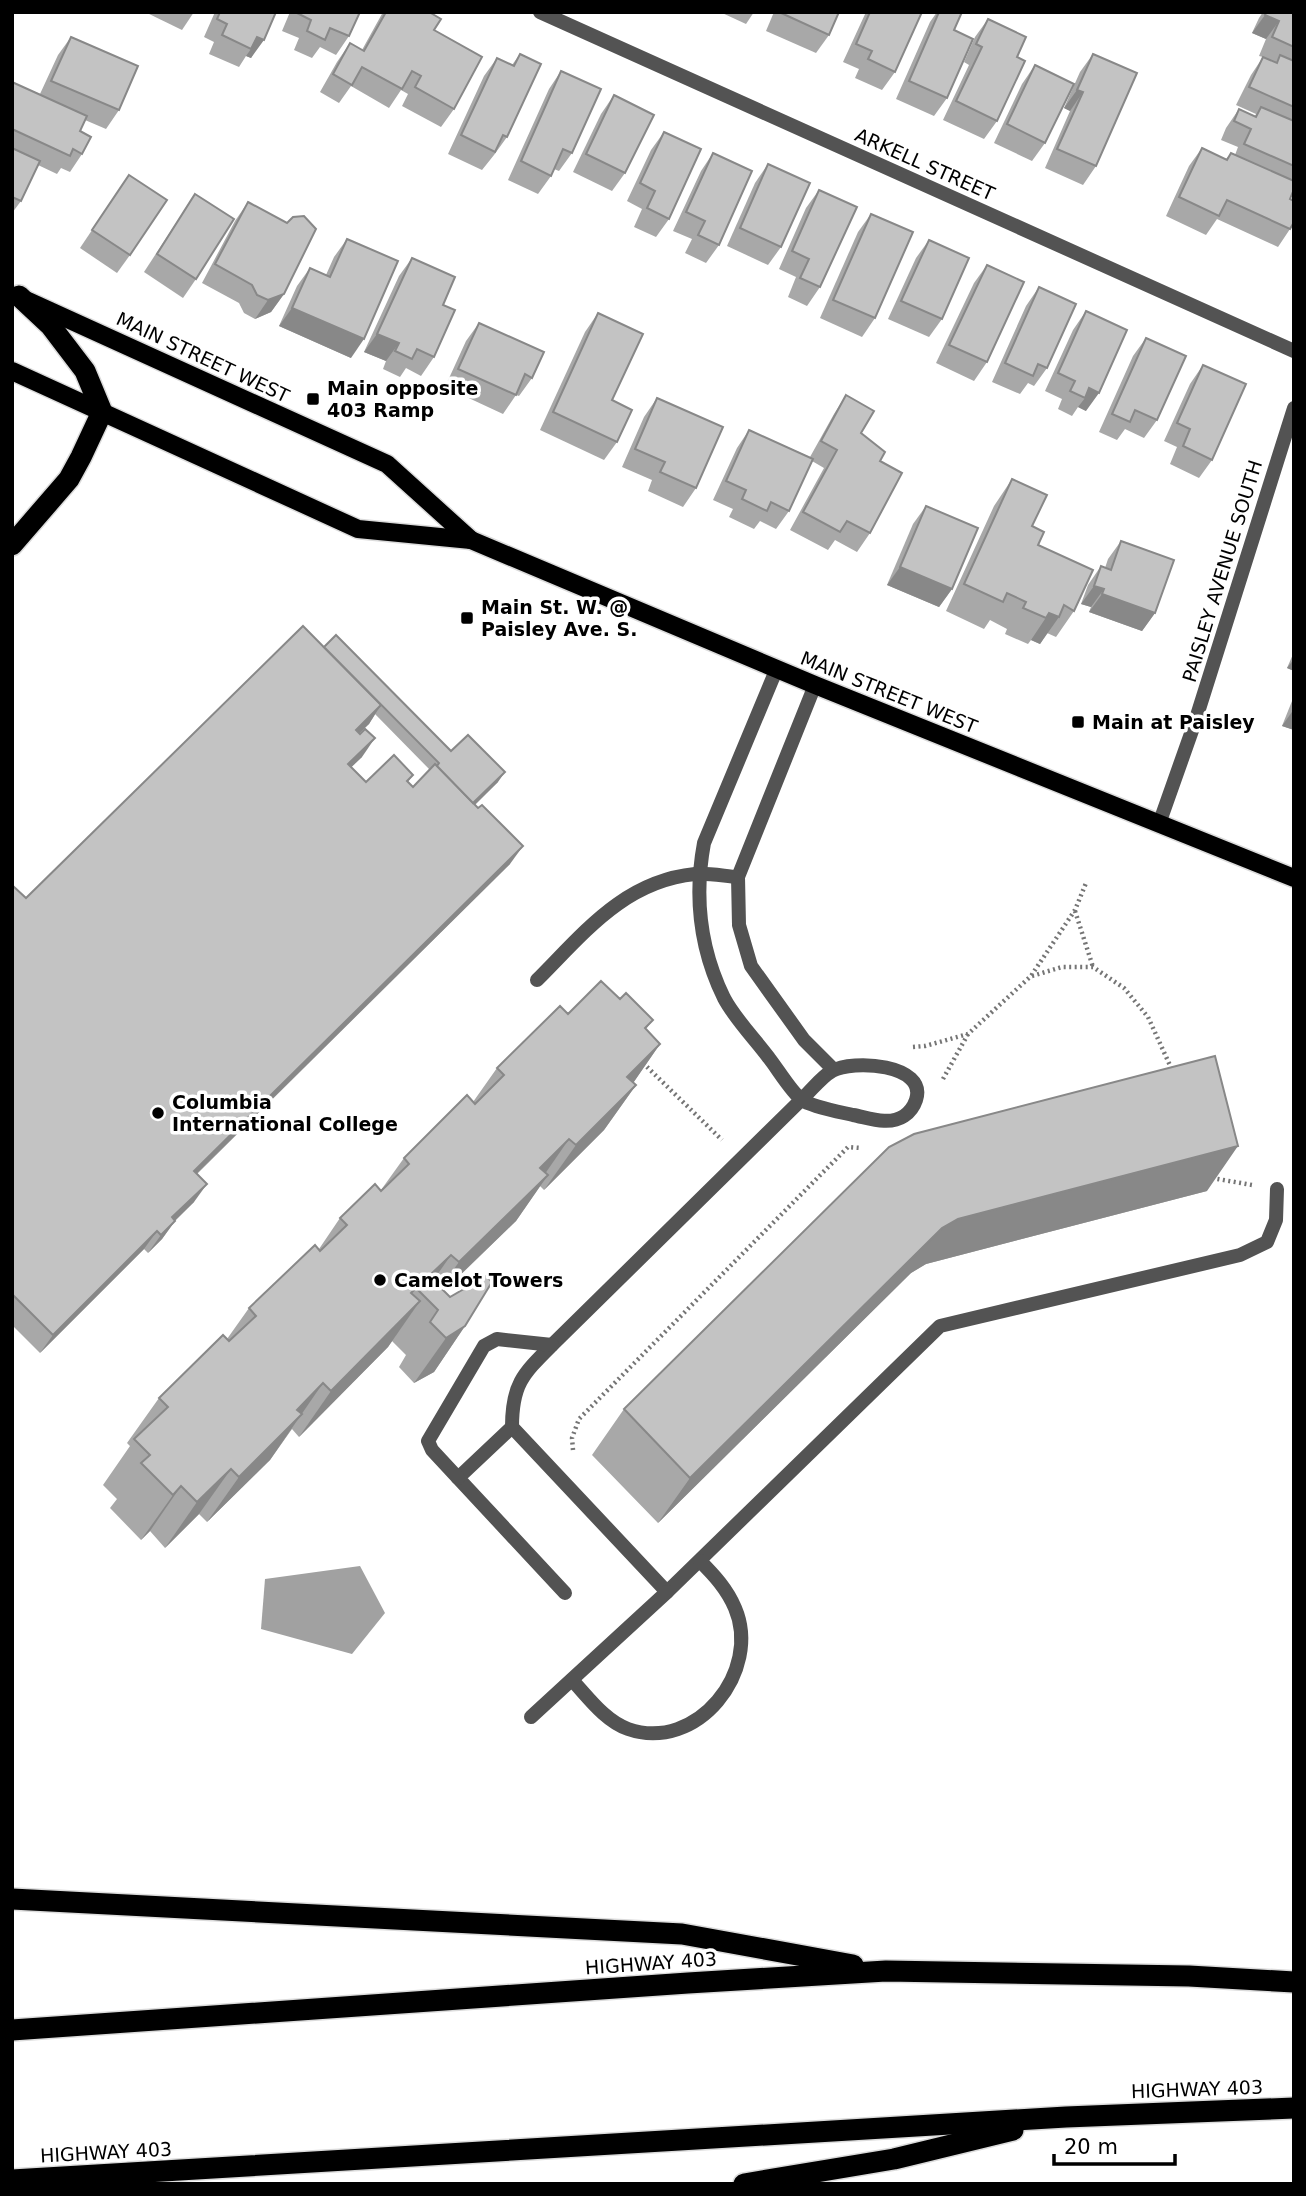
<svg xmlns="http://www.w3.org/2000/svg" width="1306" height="2196" font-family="'DejaVu Sans',sans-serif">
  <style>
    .water { fill: #a1a1a1 }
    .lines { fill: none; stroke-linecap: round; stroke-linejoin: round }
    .primary-casing { stroke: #dbdbdb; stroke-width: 21 }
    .highway-casing { stroke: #dbdbdb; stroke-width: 24 }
    .path { stroke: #757575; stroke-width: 4.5; stroke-dasharray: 2 3.5; stroke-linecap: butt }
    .lane { stroke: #535353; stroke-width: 14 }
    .street { stroke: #535353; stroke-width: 14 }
    .primary { stroke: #000; stroke-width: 18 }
    .highway { stroke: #000; stroke-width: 21 }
    .wall { fill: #a8a8a8; fill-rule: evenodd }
    .shaded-wall { fill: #888 }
    .building { fill: #c3c3c3; stroke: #888; stroke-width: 2 }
    .poi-dot { fill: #000; stroke: #fff; stroke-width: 2.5 }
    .labels { text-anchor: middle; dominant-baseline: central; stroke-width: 7; stroke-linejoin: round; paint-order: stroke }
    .street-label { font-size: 19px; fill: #000; stroke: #fff }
    .poi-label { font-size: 19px; font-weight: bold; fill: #000; stroke: #fff; text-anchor: start }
  </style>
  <rect width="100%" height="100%" fill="#fff"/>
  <!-- water -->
  <path class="water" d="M360,1566L385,1613L352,1654L261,1629L265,1579Z"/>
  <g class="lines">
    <!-- primary casing -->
    <g class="primary-casing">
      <g id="primary">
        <path d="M28,301L387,464L471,540"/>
        <path d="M12,371L358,529L471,540L815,685L1294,878"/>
      </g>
    </g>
    <!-- highway casing -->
    <g class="highway-casing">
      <g id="highway">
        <path d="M12,545L69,479L81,457L102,412L85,371L50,325L19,296"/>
        <path d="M12,1899L682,1934L853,1965"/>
        <path d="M12,2030L688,1983L886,1971L1189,1976L1294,1982"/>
        <path d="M12,2180L1066,2117L1294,2108"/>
        <path d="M744,2184L894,2159L1013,2130"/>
      </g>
    </g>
    <!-- path -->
    <g class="path">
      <path d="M1075,911L1093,967"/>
      <path d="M1032,976L1062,967H1093L1124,988L1148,1017L1173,1072"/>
      <path d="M913,1047L925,1046L968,1034L1031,976L1075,910L1086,883"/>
      <path d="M643,1063L722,1140"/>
      <path d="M943,1079L968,1034"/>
      <path d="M1212,1178L1252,1185"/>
      <path d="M573,1450L572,1438L579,1419L848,1147L861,1148"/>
    </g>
    <!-- lane -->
    <g class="lane">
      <path d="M777,668L704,843C694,897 700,949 724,998C735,1019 755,1039 769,1058C777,1068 792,1093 802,1100C812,1107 840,1112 853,1115C869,1118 889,1126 904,1116C910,1112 914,1106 916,1100C928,1064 852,1059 832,1071C821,1077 811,1091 801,1100L552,1345C523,1374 512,1384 512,1427L667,1592L940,1326L1240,1255L1267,1242L1276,1220L1277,1189"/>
      <path d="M815,685L738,877L739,925L751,966L804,1040L833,1069"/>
      <path d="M537,980C584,933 624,881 695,874C709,873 724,876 738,877"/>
      <path d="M512,1427L458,1478L565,1593"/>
      <path d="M458,1478L432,1450L428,1441L484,1346L497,1339L552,1345"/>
      <path d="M572,1680C588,1697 605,1721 628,1729C697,1753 762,1671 735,1608C727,1589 714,1575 700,1561"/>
      <path d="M531,1717L667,1592"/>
    </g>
    <!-- street -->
    <g class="street">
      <path d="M540,12L1294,351"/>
      <path d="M1159,824L1194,725L1294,408"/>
    </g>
    <!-- primary -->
    <use href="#primary" class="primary"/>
    <!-- highway -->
    <use href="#highway" class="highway"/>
  </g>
  <!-- wall -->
  <g class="wall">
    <path d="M145,12H194L182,30Z"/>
    <path d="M215,12H276L251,58L246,56L239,67L209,54L214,42L204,37Z"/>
    <path d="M290,12H360L349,36L336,55L320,47L312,58L294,50L299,38L282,31Z"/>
    <path d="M383,12H429L454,109L441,127L402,106L408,94L401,90L389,108L351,86L339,103L320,92L337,62L350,43L362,50Z"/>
    <path d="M720,12H754L746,24Z"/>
    <path d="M774,12H839L829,35L816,53L766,31Z"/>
    <path d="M866,12H922L895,72L882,90L855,78L859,69L843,62Z"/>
    <path d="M937,12H962L954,30L947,98L934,116L896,99L930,22Z"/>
    <path d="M1263,12H1294V176L1291,180L1290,199V229L1278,247L1217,219L1206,235L1166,216L1189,166L1202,148L1226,159L1231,153L1235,155L1238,147L1221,140L1226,128L1239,109L1255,116L1256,114L1236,105L1251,75L1263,57L1259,56L1266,39L1252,33L1259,18Z"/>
    <path d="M988,19L1017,57L997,121L984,139L943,120L969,65L964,62L975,37Z"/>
    <path d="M71,37L119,110L106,129L85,120L80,131L82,154L70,172L61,168L57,174L38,165L21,201L12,213V82L40,94L58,55Z"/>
    <path d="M520,54L507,137L494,155L482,170L448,154L484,76L497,58L512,65Z"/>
    <path d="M1093,54L1096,166L1083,185L1045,168L1070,111L1064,108L1080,72Z"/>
    <path d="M1035,65L1045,143L1032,161L994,143L1022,84Z"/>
    <path d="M561,71L572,153L559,171L554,169L551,176L538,194L508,180L549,89Z"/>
    <path d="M614,95L625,173L612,191L573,172L601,114Z"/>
    <path d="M664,132L669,219L656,237L634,227L642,209L627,201L651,150Z"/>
    <path d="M713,153L719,245L706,263L685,253L692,239L673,231L701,171Z"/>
    <path d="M768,164L781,247L768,265L727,246L755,183Z"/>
    <path d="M129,175L130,255L117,273L80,248Z"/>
    <path d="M819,190L820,287L807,306L788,297L796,277L779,269L806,208Z"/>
    <path d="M195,194L196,279L183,298L144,272Z"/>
    <path d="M248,202L284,294L271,312L255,319L244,313L239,303L202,283L235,221Z"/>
    <path d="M871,214L875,318L862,337L820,318L858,232Z"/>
    <path d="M347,239L351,358L279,326L297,286L310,268L326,275L334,257Z"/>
    <path d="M929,240L942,319L929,337L888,319L916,258Z"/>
    <path d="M412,258L443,305L434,357L421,376L406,368L400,377L383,369L386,361L364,352L399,276Z"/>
    <path d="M987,265V362L974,381L936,363L974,283Z"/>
    <path d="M1039,287L1047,368L1034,386L1028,383L1020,394L992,382L1026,306Z"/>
    <path d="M1086,311V411L1078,407L1072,416L1058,409L1062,399L1045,391L1073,330Z"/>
    <path d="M598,313L612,400L617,442L604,460L540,430L585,332Z"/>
    <path d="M479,323L532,378L519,396L516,395L503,414L445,387L466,341Z"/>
    <path d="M1146,338L1157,420L1144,438L1125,429L1117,440L1099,432L1133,356Z"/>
    <path d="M1203,365L1212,460L1199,478L1170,464L1177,447L1164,441L1190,384Z"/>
    <path d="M846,395L861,433L880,461L870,533L857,552L835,540L828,550L790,530L824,468L812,461L789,511L776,529L760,521L754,529L729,517L733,509L713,500L737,448L749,430L810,457L834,414Z"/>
    <path d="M657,398L696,488L683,507L648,491L652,480L622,467L644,417Z"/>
    <path d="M1012,479L1032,526L1038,545L1074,611L1056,637L1047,633L1040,644L1031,640L1028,644L1005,634L1007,629L990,620L984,629L946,611L994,506Z"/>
    <path d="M926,506L952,589L939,607L887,585L913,524Z"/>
    <path d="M1121,541L1155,613L1142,631L1089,612L1091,607L1081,604L1088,585L1101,566L1105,568L1108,559Z"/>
    <path d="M324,647L451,751L498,782L475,805L510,864L197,1174L194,1202L175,1221L162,1239L148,1253L144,1249L40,1353L12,1325V885L26,898ZM375,714L430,770L413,787L408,782L413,775L366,782L351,767L362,757L359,733L369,724Z"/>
    <path d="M1294,652V671L1287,668Z"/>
    <path d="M1294,696V730L1282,726Z"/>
    <path d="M620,999L653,1020L646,1029L660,1044L633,1083L636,1085L604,1130L544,1190L540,1186L516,1221L444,1291L465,1326L434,1372L414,1383L399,1367L406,1355L392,1341L388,1347L299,1437L292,1429L270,1460L207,1522L199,1514L165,1548L150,1531L141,1540L110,1508L117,1499L103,1485L130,1446L127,1443L159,1398L227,1339L249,1308L319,1249L340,1218L381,1190L404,1158L473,1102L497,1068L568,1014Z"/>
    <path d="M889,1147L1207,1191L926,1264L911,1273L658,1523L592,1455L624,1409Z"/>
  </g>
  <!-- shaded-wall -->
  <g class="shaded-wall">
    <path d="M1265,15L1279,21L1266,39L1252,33Z"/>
    <path d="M257,37L264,40L251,58L246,56L251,49Z"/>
    <path d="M1077,90L1083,92L1070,111L1064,108Z"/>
    <path d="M284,294L271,312L255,319L268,300Z"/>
    <path d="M292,308L364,339L351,358L279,326Z"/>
    <path d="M377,334L399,343L386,361L364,352Z"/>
    <path d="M1089,388L1099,393L1086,411L1078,407L1085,398Z"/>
    <path d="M900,567L952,589L939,607L887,585Z"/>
    <path d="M1094,586L1104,589L1091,607L1081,604Z"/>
    <path d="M1102,594L1155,613L1142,631L1089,612Z"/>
    <path d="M1049,613L1059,617L1040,644L1031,640Z"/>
    <path d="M1294,659V671L1287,668Z"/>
    <path d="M381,705L369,724L343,749L356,730Z"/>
    <path d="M1294,709V730L1282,726Z"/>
    <path d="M375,738L362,757L335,783L348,764Z"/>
    <path d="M505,772L498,782L459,820L466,811Z"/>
    <path d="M523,846L510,864L181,1189L194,1171Z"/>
    <path d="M660,1044L629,1089L627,1077Z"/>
    <path d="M636,1085L604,1130L544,1190L576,1145Z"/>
    <path d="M569,1139L538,1184L540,1168Z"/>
    <path d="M1238,1146L1207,1191L926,1264L911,1273L658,1523L690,1478L942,1228L958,1219Z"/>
    <path d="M548,1175L516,1221L431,1303L430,1302L459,1262Z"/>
    <path d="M207,1184L194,1202L159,1236L172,1217Z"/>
    <path d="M175,1221L162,1239L148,1253L161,1235Z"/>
    <path d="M157,1231L144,1249L40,1353L53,1335Z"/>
    <path d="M451,1255L423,1295L429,1276Z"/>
    <path d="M420,1301L388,1347L299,1437L331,1391Z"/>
    <path d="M465,1326L434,1372L414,1383L446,1338Z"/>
    <path d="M323,1383L270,1460L207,1522L239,1477L297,1410Z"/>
    <path d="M231,1469L199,1514L165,1548L197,1502Z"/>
    <path d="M181,1486L150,1531L141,1540L173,1495Z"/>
  </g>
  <!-- building -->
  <g class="building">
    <path d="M220,12H276L264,40L257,37L251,49L222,35L227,24L217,19Z"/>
    <path d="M295,12H360L349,36L330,28L325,40L307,31L311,20Z"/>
    <path d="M386,12H429L441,19L434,30L482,57L454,109L415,87L421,76L412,71L402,89L362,67L352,85L333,74L350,43L364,51Z"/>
    <path d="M779,12H839L829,35Z"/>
    <path d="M870,12H922L895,72L868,59L872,51L856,44Z"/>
    <path d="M939,12H962L954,30L973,39L947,98L909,81Z"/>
    <path d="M1266,12H1294V47L1272,37L1279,21L1265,15Z"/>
    <path d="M988,19L1026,37L1017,57L1025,61L997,121L956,101L982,47L976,44Z"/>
    <path d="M71,37L138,66L119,110L51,81Z"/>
    <path d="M520,54L541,64L507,137L503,135L495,152L461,135L497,58L514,66Z"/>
    <path d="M1093,54L1137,73L1096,166L1057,149L1083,92L1077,90Z"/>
    <path d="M1280,55L1294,61V107L1249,87L1263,57L1277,63Z"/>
    <path d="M1035,65L1074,84L1045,143L1007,124Z"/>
    <path d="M561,71L601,89L572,153L563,149L551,176L521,161Z"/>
    <path d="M12,82L87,116L80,131L91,137L82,154L73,149L70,156L12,129Z"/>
    <path d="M614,95L654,115L625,173L586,154Z"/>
    <path d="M1261,107L1294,121V166L1244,144L1251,129L1234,121L1239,109L1256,117Z"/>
    <path d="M664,132L701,149L669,219L647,208L655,191L640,183Z"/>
    <path d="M12,148L40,161L21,201L12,197Z"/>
    <path d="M1202,148L1227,160L1231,153L1294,181V189L1290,199L1294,201V222L1290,229L1227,200L1219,216L1179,197Z"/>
    <path d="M713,153L752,171L719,245L698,235L705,221L686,212Z"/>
    <path d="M768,164L810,183L781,247L740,228Z"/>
    <path d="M129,175L167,200L130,255L92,230Z"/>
    <path d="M819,190L857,207L820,287L800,278L809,259L792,251Z"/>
    <path d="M195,194L234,219L196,279L157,254Z"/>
    <path d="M248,202L287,223L293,217L304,216L316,229L284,294L268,300L257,295L252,285L215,264Z"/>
    <path d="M871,214L913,232L875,318L833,300Z"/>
    <path d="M347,239L398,261L364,339L292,308L310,268L330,277Z"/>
    <path d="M929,240L969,258L942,319L901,301Z"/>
    <path d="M412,258L455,277L443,305L455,310L434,357L417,349L412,359L395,351L399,343L377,334Z"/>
    <path d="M987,265L1024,282L987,362L949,345Z"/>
    <path d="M1039,287L1076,304L1047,368L1038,364L1033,376L1005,363Z"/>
    <path d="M1086,311L1127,330L1099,393L1089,388L1085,398L1070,391L1075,381L1058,373Z"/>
    <path d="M598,313L643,334L612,400L632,410L617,442L553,412Z"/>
    <path d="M479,323L544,352L532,378L525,374L516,395L458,369Z"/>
    <path d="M1146,338L1186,356L1157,420L1135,410L1130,422L1112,414Z"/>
    <path d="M1203,365L1246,384L1212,460L1183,446L1190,429L1177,423Z"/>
    <path d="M846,395L874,411L861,433L885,452L880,461L902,473L870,533L847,521L840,532L803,512L837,450L821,441Z"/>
    <path d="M657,398L723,427L696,488L660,472L665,462L635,449Z"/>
    <path d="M749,430L813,459L789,511L771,502L767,511L742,499L746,490L726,481Z"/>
    <path d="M1012,479L1047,495L1032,526L1044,532L1038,545L1093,570L1074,611L1064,605L1059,617L1049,613L1046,618L1023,608L1026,602L1007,593L1003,602L964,584Z"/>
    <path d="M926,506L978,528L952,589L900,567Z"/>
    <path d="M1121,541L1174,560L1155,613L1102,594L1104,589L1094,586L1101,566L1111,570Z"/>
    <path d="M303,626L381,705L356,730L360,734L365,729L375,738L348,764L366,782L394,755L413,775L407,781L413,787L435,764L478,808L482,805L523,846L194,1171L207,1184L172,1217L175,1221L161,1235L157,1231L53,1335L12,1294V885L26,898Z"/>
    <path d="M336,635L451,751L468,735L505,772L473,803L437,766L439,763L324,647Z"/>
    <path d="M601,981L620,999L626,993L653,1020L645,1028L660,1044L627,1077L636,1085L576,1145L569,1139L540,1168L548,1175L459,1262L451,1255L429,1276L450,1297L486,1276L492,1282L465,1326L446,1338L430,1322L438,1310L416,1288L411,1293L420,1301L331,1391L323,1383L297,1410L302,1414L239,1477L231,1469L197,1502L181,1486L173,1495L141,1463L150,1455L134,1439L168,1407L159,1398L223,1335L229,1341L256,1316L249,1308L315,1245L320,1251L347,1225L340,1218L375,1184L381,1191L409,1164L404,1158L467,1095L475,1104L504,1075L497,1068L560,1006L568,1014Z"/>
    <path d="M1215,1056L1238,1146L958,1219L942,1228L690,1478L624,1409L889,1147L914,1134Z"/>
  </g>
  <!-- markers -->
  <g class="poi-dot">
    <rect x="306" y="392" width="14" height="14" rx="3.5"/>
    <rect x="460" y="611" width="14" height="14" rx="3.5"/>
    <rect x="1071" y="715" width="14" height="14" rx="3.5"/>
    <circle cx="158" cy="1113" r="7"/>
    <circle cx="380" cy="1280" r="7"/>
  </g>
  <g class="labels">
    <!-- street labels -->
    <g class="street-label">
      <text transform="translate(925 164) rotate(24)">ARKELL STREET</text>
      <text transform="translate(203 357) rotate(25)">MAIN STREET WEST</text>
      <text transform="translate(1222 571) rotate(-73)">PAISLEY AVENUE SOUTH</text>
      <text transform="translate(889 692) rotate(22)">MAIN STREET WEST</text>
      <text transform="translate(651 1963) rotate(-4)">HIGHWAY 403</text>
      <text transform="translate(1197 2089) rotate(-2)">HIGHWAY 403</text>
      <text transform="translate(106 2152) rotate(-3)">HIGHWAY 403</text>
    </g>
    <!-- poi labels -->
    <g class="poi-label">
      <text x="327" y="388">Main opposite<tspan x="327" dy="22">403 Ramp</tspan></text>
      <text x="481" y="607">Main St. W. @<tspan x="481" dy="22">Paisley Ave. S.</tspan></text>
      <text x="1092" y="722">Main at Paisley</text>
      <text x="172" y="1102">Columbia<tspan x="172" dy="22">International College</tspan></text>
      <text x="394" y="1280">Camelot Towers</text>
    </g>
  </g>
  <!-- border -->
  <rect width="1306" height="2196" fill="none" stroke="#000000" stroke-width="28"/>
  <!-- scale -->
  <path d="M1054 2154v10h121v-10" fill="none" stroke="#000000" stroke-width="3.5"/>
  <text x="1064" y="2154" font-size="21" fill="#000000" stroke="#ffffff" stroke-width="5" paint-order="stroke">20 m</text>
</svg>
